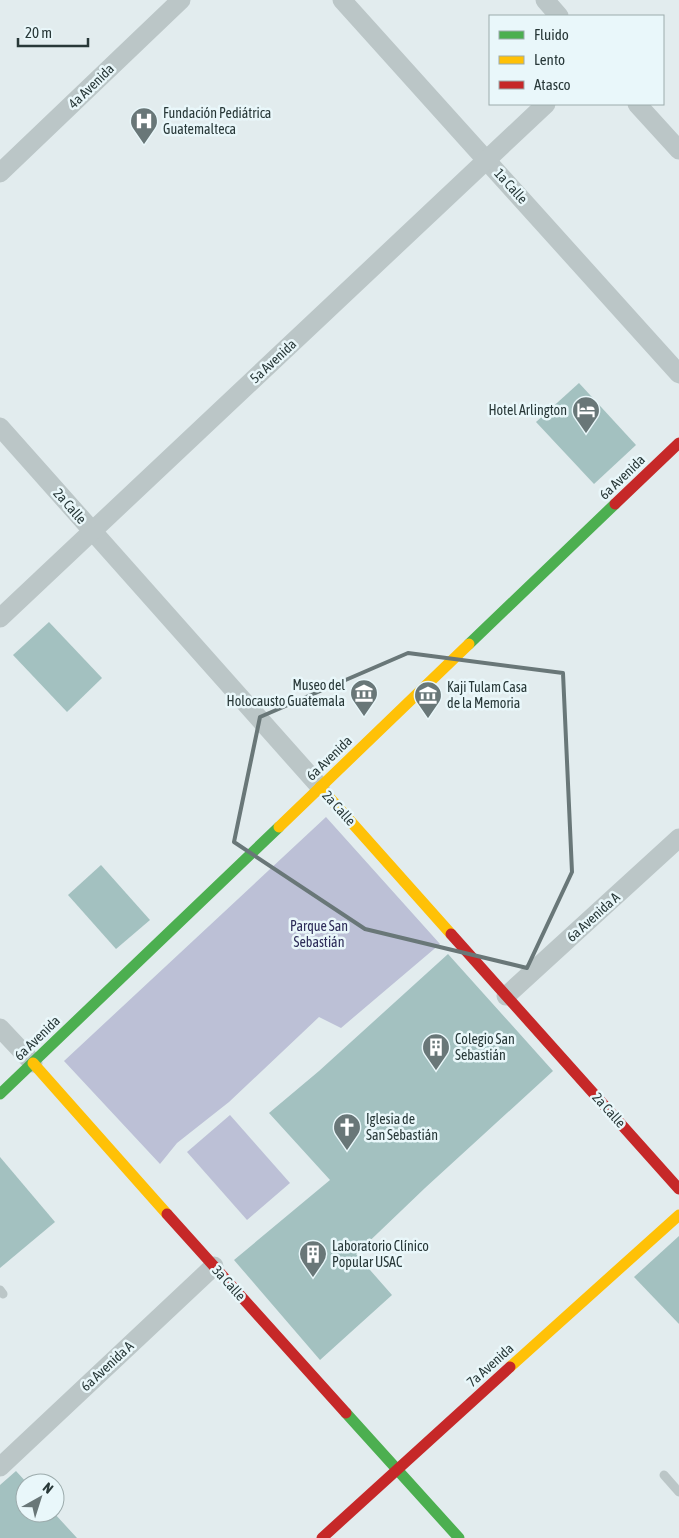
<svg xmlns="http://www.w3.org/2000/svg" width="679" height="1538" font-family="'Asap Condensed',sans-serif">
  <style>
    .green { fill: #bcc0d6 }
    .building { fill: #a3c1c0 }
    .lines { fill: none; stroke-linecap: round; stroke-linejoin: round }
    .lane { stroke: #bbc6c7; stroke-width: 9 }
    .street { stroke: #bbc6c7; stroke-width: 19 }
    .fast { stroke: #4caf50; stroke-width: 11 }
    .slow { stroke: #ffc107; stroke-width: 11 }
    .jam { stroke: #c62828; stroke-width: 11 }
    .marked { fill: none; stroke: #697778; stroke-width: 4; stroke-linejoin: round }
    .labels { text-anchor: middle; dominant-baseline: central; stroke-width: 5; stroke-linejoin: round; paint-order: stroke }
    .street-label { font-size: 14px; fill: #283838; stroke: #e9f7fa }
    .poi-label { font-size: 14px; fill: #283838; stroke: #e9f7fa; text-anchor: start }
    .park-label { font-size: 14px; fill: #2d2b58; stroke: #e9f7fa }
  </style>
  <rect width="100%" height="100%" fill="#e2ecee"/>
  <!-- green -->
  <g class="green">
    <path d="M326,817L440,944L341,1028L319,1017L229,1102L177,1143L160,1164L64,1061Z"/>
    <path d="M230,1115L290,1183L247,1220L187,1152Z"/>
  </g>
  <!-- building -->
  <g class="building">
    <path d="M579,383L636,445L594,484L536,422Z"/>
    <path d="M49,622L102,678L67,712L13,655Z"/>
    <path d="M101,865L150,920L116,949L68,895Z"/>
    <path d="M448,954L553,1071L425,1188L356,1254L392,1295L320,1360L234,1260L330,1180L269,1113L319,1071Z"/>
    <path d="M0,1157L55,1222L0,1268Z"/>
    <path d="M679,1236V1324L634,1277Z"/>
    <path d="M16,1471L27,1483H25V1513H54L77,1538H0V1485Z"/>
  </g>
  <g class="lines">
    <!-- lane -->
    <g class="lane">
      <path d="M0,1290L3,1294"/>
      <path d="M664,1475L679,1492"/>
    </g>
    <!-- street -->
    <g class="street">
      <path d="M342,0L679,374"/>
      <path d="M545,0L559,16"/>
      <path d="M637,104L679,150"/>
      <path d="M0,173L181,0"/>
      <path d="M0,427L320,787"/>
      <path d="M0,618L546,104"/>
      <path d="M506,996L679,838"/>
      <path d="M0,1028L33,1063"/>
      <path d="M0,1467L214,1266"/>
    </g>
    <!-- fast -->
    <g class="fast">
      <path d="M469,644L615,504"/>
      <path d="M0,1094L279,827"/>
      <path d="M346,1413L459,1538"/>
    </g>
    <!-- slow -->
    <g class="slow">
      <path d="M320,787L451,934"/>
      <path d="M279,827L469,644"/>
      <path d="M33,1063L167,1214"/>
      <path d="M510,1367L679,1215"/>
    </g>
    <!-- jam -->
    <g class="jam">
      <path d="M615,504L679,443"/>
      <path d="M451,934L679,1189"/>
      <path d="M167,1214L346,1413"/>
      <path d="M322,1538L510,1367"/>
    </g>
  </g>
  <!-- marked area -->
  <path class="marked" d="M408,653L563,673L572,872L527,968L365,929L234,842L260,717Z"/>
  <!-- icons -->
  <defs>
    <g id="hospital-pin" transform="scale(1.4375)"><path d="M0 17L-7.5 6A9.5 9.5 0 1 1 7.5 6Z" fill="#697778" stroke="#e9f7fa"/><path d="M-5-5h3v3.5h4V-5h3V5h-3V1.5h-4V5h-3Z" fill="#fff"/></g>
    <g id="hotel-pin" transform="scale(1.4375)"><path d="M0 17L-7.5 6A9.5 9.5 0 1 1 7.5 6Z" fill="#697778" stroke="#e9f7fa"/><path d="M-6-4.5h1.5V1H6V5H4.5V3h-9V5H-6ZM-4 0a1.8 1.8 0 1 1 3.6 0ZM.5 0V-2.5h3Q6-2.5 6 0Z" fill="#fff"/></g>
    <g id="museum-pin" transform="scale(1.4375)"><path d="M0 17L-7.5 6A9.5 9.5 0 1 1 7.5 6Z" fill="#697778" stroke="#e9f7fa"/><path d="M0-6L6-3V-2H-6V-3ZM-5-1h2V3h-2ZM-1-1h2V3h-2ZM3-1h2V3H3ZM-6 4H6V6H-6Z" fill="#fff"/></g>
    <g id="building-pin" transform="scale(1.4375)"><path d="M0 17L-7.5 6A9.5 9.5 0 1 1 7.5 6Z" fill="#697778" stroke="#e9f7fa"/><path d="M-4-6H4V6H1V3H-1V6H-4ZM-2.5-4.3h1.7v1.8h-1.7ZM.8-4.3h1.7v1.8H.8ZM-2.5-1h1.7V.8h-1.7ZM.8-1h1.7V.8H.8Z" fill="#fff"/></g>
    <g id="church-pin" transform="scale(1.4375)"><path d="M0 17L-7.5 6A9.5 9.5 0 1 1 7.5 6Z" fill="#697778" stroke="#e9f7fa"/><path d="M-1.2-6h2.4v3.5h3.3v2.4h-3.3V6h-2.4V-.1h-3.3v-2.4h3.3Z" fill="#fff"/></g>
  </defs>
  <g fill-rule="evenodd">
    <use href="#hospital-pin" x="144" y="121"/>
    <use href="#hotel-pin" x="586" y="410"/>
    <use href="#museum-pin" x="364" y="693"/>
    <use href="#museum-pin" x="428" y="695"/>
    <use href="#building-pin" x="436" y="1047"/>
    <use href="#church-pin" x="347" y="1127"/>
    <use href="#building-pin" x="313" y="1254"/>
  </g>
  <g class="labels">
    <!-- street labels -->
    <g class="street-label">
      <text transform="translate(91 86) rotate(-44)">4a Avenida</text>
      <text transform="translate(511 186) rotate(48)">1a Calle</text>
      <text transform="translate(273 361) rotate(-43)">5a Avenida</text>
      <text transform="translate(622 477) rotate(-44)">6a Avenida</text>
      <text transform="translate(70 506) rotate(49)">2a Calle</text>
      <text transform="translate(329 758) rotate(-44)">6a Avenida</text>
      <text transform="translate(339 808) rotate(48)">2a Calle</text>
      <text transform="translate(593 917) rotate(-42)">6a Avenida A</text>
      <text transform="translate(37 1038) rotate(-44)">6a Avenida</text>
      <text transform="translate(609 1110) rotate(48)">2a Calle</text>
      <text transform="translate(229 1283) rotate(48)">3a Calle</text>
      <text transform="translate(490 1365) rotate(-42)">7a Avenida</text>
      <text transform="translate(107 1366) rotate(-43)">6a Avenida A</text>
    </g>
    <!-- poi labels -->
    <g class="poi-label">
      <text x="163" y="113">Fundación Pediátrica<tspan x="163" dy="16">Guatemalteca</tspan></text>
      <text x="567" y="410" text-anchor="end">Hotel Arlington</text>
      <text x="345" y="685" text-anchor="end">Museo del<tspan x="345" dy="16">Holocausto Guatemala</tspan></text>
      <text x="447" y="687">Kaji Tulam Casa<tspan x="447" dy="16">de la Memoria</tspan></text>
      <text x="455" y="1039">Colegio San<tspan x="455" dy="16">Sebastián</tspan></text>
      <text x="366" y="1119">Iglesia de<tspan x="366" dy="16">San Sebastián</tspan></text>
      <text x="332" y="1246">Laboratorio Clínico<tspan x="332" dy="16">Popular USAC</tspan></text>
    </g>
    <!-- park labels -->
    <g class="park-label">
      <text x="319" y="926">Parque San<tspan x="319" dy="16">Sebastián</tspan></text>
    </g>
  </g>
  <!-- legend -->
  <rect x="489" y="15" width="175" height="90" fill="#e9f7fa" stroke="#9cabac"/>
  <rect x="499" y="31" width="25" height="8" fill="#4caf50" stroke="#9cabac"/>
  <text x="534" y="40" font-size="15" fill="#283838">Fluido</text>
  <rect x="499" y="56" width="25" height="8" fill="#ffc107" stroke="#9cabac"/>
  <text x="534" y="65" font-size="15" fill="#283838">Lento</text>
  <rect x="499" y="81" width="25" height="8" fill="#c62828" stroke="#9cabac"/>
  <text x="534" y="90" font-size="15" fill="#283838">Atasco</text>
  <!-- north arrow -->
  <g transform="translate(40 1498) rotate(39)"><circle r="24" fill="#e9f7fa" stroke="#9cabac"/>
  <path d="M0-4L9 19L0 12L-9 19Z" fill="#697778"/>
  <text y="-8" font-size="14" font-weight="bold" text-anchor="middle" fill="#283838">N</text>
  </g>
  <!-- scale -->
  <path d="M18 38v8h70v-8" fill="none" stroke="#283838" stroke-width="2.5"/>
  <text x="25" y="38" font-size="15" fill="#283838" stroke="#e9f7fa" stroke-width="4" paint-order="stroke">20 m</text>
</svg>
